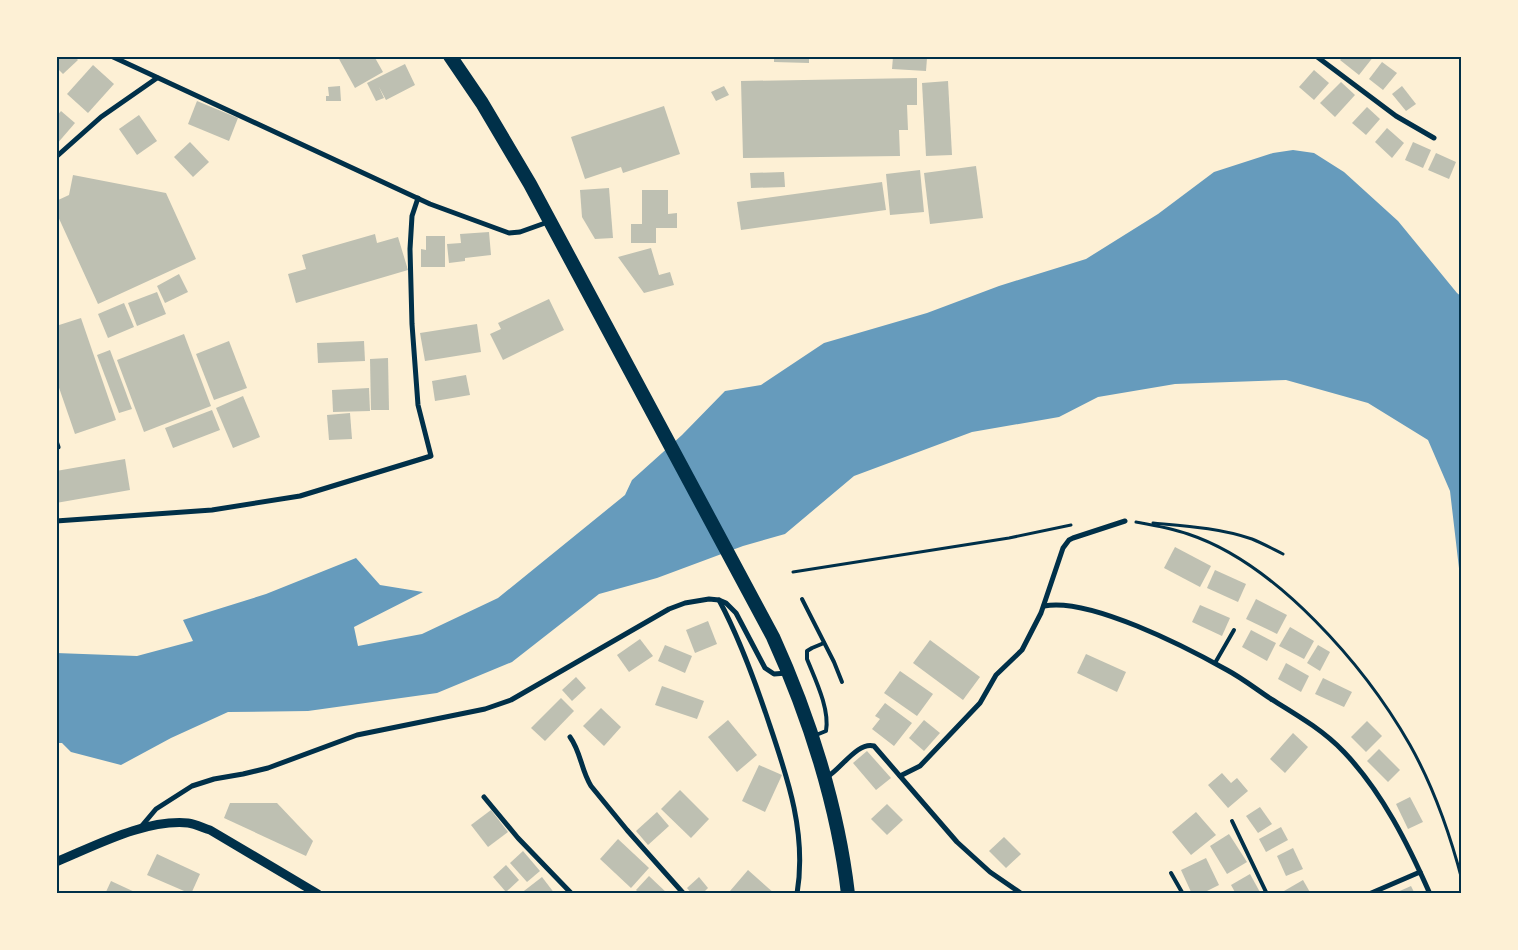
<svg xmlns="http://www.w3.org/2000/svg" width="1518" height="950" font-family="'Noto Sans',sans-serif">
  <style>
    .water { fill: #669bbc }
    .building { fill: #bec0b2 }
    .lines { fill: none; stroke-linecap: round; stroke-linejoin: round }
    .path { stroke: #003049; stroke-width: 3 }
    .service { stroke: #003049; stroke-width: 4 }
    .minor { stroke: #003049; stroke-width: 5 }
    .tertiary { stroke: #003049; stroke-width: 9 }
    .trunk { stroke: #003049; stroke-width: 14 }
    .neatline { fill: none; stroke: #003049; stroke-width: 2 }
  </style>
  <rect width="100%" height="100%" fill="#fdf0d5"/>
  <!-- water -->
  <path class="water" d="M1293,150L1314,153L1344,172L1398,221L1457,293L1462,297V594L1450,491L1428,440L1368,403L1286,380L1175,384L1098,397L1059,417L972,432L854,476L785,534L743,546L657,578L599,594L512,662L437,693L308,711L228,712L171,738L121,765L71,752L62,743H56V653L137,656L193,641L183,620L266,594L356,558L380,585L423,592L354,627L358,646L422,634L498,598L625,495L632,480L682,435L725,391L761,385L824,343L927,313L999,286L1086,259L1158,214L1214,172L1273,153Z"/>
  <!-- building -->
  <g class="building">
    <path d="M61,56H74L78,60L63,74L56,67V60Z"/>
    <path d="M345,56H374L383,72L355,88L339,59Z"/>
    <path d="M774,56H809V63L774,62Z"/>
    <path d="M1344,56H1374L1359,75L1340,60Z"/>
    <path d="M893,57L927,58L926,71L892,69Z"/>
    <path d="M1382,62L1397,73L1383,90L1369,79Z"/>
    <path d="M405,64L415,85L386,100L379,87L384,98L376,101L367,83Z"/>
    <path d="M93,65L114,84L88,113L67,94Z"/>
    <path d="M1314,70L1329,83L1314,100L1299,87Z"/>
    <path d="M917,78V105H907L908,130H899L900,156L743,158L741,81Z"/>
    <path d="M948,81L952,155L926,156L922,83Z"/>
    <path d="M1341,82L1355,95L1335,117L1320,103Z"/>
    <path d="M340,86L341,101H326V96H329L328,87Z"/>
    <path d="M724,86L729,95L716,101L711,92Z"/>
    <path d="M1402,86L1416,104L1406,111L1392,94Z"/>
    <path d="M197,101L238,118L229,141L188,124Z"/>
    <path d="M664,106L680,154L623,173L621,167L585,179L571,137Z"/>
    <path d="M1367,107L1380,119L1366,135L1352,123Z"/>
    <path d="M61,111L75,123L56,145V117Z"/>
    <path d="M139,115L157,141L137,155L119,129Z"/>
    <path d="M1387,128L1404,143L1392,158L1375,142Z"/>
    <path d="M190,142L209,162L193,177L174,157Z"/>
    <path d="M1413,142L1431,150L1423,168L1405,160Z"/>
    <path d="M1436,153L1456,162L1449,179L1428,170Z"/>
    <path d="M976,166L983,218L930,224L924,173Z"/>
    <path d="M920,170L924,212L890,215L886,174Z"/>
    <path d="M784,172L785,187L751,188L750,173Z"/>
    <path d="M73,175L166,193L196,259L98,304L56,212V201L69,195Z"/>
    <path d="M882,182L886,210L741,230L737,202Z"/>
    <path d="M609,188L613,238L595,239L582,217L580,190Z"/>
    <path d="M642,190H668V214L677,213V228H656V243H631V224H642Z"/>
    <path d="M489,232L491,255L465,258V261L449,263L447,244L461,243L460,234Z"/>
    <path d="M375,234L377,243L398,237L408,270L296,303L288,274L306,269L302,255Z"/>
    <path d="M426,236H445V267H421V249L426,250Z"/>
    <path d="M651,248L659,275L670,272L674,285L644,293L618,257Z"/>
    <path d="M179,274L188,292L165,303L157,286Z"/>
    <path d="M157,292L166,314L137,326L128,303Z"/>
    <path d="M549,299L564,330L503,360L490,334L501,329L498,323Z"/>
    <path d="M124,303L134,327L108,338L98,314Z"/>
    <path d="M81,318L116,420L75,434L56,379V326Z"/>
    <path d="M477,324L481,352L425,361L420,333Z"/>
    <path d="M184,334L211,406L144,432L117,360Z"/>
    <path d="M229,341L247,388L214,400L196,354Z"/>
    <path d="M364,341L365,361L318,363L317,343Z"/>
    <path d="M110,350L132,409L119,413L97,355Z"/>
    <path d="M388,358L389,410H371L370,359Z"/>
    <path d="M466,375L470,395L435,401L432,381Z"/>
    <path d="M369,388L370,411L333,412L332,390Z"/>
    <path d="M243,396L260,437L233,448L216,408Z"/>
    <path d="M212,410L220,430L173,448L165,428Z"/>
    <path d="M350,413L352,439L329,440L327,415Z"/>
    <path d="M125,459L130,490L56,503V471Z"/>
    <path d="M1175,547L1211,566L1200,587L1164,568Z"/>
    <path d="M1215,570L1246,584L1238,602L1207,588Z"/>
    <path d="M1256,599L1287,615L1277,634L1246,619Z"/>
    <path d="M1200,605L1230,618L1222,636L1192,622Z"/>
    <path d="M708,621L717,644L695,653L686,630Z"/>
    <path d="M1290,627L1314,641L1304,659L1279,646Z"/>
    <path d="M1251,630L1276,643L1267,661L1242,647Z"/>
    <path d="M640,639L653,656L629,672L617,655Z"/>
    <path d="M930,640L980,677L963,700L913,663Z"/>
    <path d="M665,645L692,656L685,673L658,661Z"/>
    <path d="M1318,645L1330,652L1320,671L1307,663Z"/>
    <path d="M1086,654L1126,672L1117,692L1077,673Z"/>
    <path d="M1286,663L1309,676L1301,692L1278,679Z"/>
    <path d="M900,671L933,694L917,716L884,693Z"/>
    <path d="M576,677L586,688L572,701L562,690Z"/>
    <path d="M1323,678L1352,692L1344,707L1315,694Z"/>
    <path d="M662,686L704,701L697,719L655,705Z"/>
    <path d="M561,698L574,711L545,741L531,728Z"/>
    <path d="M885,703L912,723L894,746L872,729L880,719L875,716Z"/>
    <path d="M601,708L621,727L604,746L583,726Z"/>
    <path d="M728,720L757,755L737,772L708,737Z"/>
    <path d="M924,720L940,733L924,751L909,738Z"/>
    <path d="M1367,721L1382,736L1366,752L1351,737Z"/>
    <path d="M1293,733L1308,747L1285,773L1270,759Z"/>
    <path d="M1379,749L1400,770L1388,782L1367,761Z"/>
    <path d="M867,751L891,778L876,790L853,763Z"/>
    <path d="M759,765L782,775L765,812L742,801Z"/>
    <path d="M1222,773L1231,783L1237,778L1248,791L1228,808L1208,785Z"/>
    <path d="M680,790L709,819L691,838L661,809Z"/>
    <path d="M1410,797L1423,822L1408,829L1396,804Z"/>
    <path d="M230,803H277L313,841L306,856L224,818Z"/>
    <path d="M887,804L903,820L887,835L871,819Z"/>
    <path d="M1260,807L1272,824L1258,833L1246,816Z"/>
    <path d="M491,810L508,832L488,847L471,825Z"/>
    <path d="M657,812L669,826L648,845L636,831Z"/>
    <path d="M1196,812L1216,835L1191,855L1172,832Z"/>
    <path d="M1281,827L1288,840L1266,852L1259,839Z"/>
    <path d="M1229,834L1247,862L1227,874L1210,846Z"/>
    <path d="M1004,837L1021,854L1006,868L989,851Z"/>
    <path d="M618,839L649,868L631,888L600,859Z"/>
    <path d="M1293,848L1303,869L1286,876L1277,856Z"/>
    <path d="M523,851L540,871L527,882L510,863Z"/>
    <path d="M157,854L200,874L191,894L147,875Z"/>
    <path d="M1206,858L1219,885L1201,894H1192L1181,870Z"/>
    <path d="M506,865L519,880L506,892L493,877Z"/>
    <path d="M748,870L775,894H734L730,891Z"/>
    <path d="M1250,874L1261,894H1236L1231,885Z"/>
    <path d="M649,876L668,894H640L636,890Z"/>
    <path d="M542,877L555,894H520Z"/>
    <path d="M699,877L708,888L702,894H692L687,888Z"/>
    <path d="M1303,880L1311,894H1286L1284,891Z"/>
    <path d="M111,881L139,894H105Z"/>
    <path d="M1411,886L1415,894H1393Z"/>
  </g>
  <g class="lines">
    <!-- path -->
    <g class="path">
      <path d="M1136,522C1153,525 1171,528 1188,534C1276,563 1365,666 1410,745C1433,786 1450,834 1462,880"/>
      <path d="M1153,523C1186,526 1220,528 1252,539C1262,543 1273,549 1283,554"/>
      <path d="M793,572L1009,538L1071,525"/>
    </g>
    <!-- service -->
    <g class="service">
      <path d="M802,599L834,662L842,682"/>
      <path d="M1215,663L1234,630"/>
      <path d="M816,735L826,731C830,709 815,679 807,659V651L812,648L824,643"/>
      <path d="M1232,821L1267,894"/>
      <path d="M1171,873L1183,894"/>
    </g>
    <!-- minor -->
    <g class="minor">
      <path d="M111,56L430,204L509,233L520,232L548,222"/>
      <path d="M1316,56L1396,116L1434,138"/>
      <path d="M56,157L101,117L157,78"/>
      <path d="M56,441L58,447"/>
      <path d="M56,521L212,510L300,496L431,456L418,405L412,324L410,249L412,216L418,198"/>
      <path d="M719,600C740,639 755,681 769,723C788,779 807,834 797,894"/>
      <path d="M1044,606C1089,597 1186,647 1227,670C1242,678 1256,689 1271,699C1297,715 1323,730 1344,752C1382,792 1408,844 1430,894"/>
      <path d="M570,737C581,752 581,770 591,786L627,830L684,894"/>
      <path d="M900,776L920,766L980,703L996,675L1022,650L1041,613L1063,548L1069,540L1073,538L1125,521"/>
      <path d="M827,777C840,770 858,741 874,746L957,842L990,872L1022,894"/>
      <path d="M484,797L518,838L572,894"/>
      <path d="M140,828L156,809L192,786L214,779L243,774L268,768L357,735L485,709L511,700L669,609L685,603L709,599L719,600L726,603L736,613L765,668L774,674L787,673"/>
      <path d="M1369,894L1420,872"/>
    </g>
    <!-- tertiary -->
    <path class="tertiary" d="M56,862C95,846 145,819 188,823C196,824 203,828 210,830L318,894"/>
    <!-- trunk -->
    <path class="trunk" d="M450,56L482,103L530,184L773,637C809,716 838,807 848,894"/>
  </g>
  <!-- border -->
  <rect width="1518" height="950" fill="none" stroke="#fdf0d5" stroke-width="115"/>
  <rect x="58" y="58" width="1402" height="834" class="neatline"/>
</svg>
